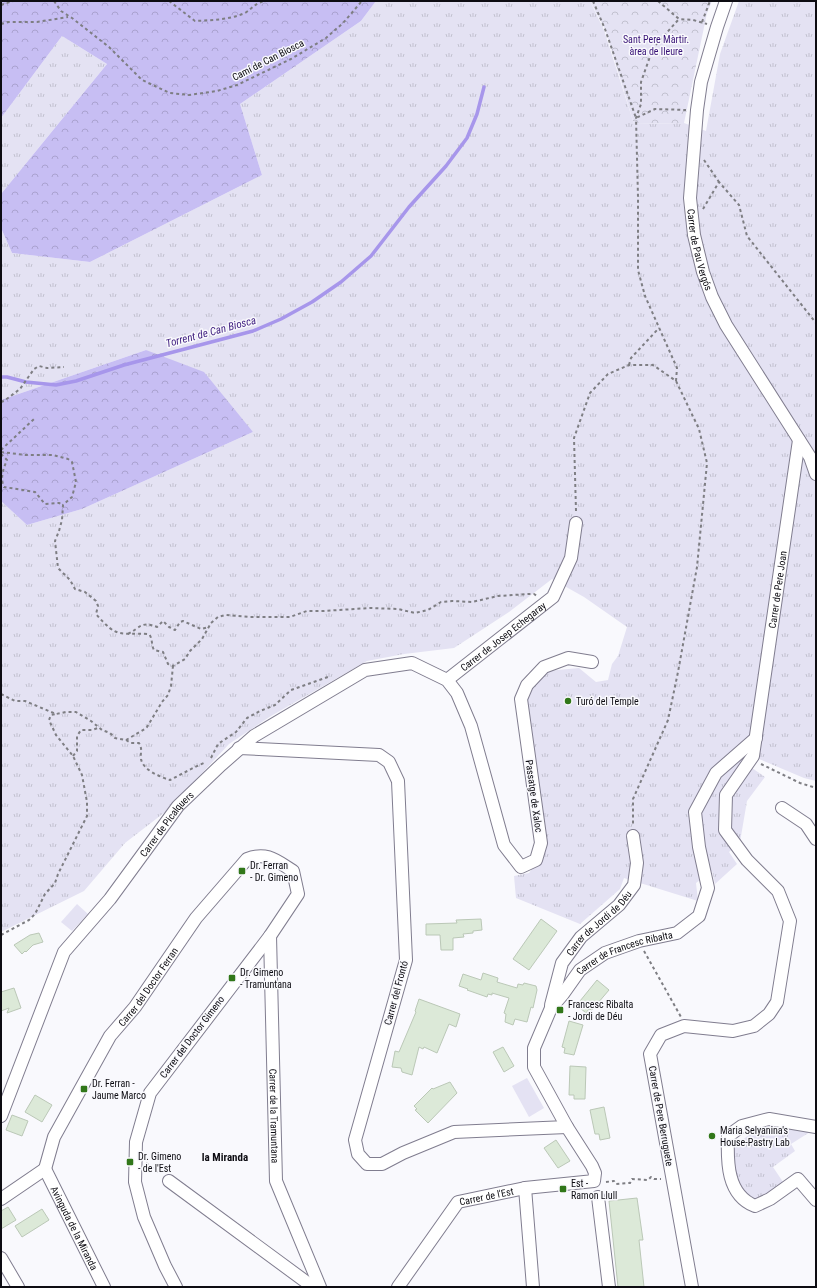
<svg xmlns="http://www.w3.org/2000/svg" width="817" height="1288" font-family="'Roboto Condensed',sans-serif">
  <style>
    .grass { fill: url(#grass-tufts) }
    .forest { fill: url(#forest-crowns) }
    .park { fill: url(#park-crowns) }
    .garden { fill: #e4e2f3 }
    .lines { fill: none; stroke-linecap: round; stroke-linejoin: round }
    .stream { stroke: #a796eb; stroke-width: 3.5 }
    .building { fill: #dce9d8; stroke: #bbc8b7 }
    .minor-casing { stroke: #807d8f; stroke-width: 14 }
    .path { stroke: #7e7e83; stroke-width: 2; stroke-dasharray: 3 3; stroke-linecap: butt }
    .minor { stroke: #fff; stroke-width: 12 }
    .poi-dot { fill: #317719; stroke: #f9f9fd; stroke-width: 1.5 }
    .labels { text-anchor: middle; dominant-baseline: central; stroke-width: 3; stroke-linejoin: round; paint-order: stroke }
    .park-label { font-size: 10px; fill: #371276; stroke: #f9f9fd }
    .street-label { font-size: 10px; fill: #0d0c12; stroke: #f9f9fd }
    .poi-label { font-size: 10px; fill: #0d0c12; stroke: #f9f9fd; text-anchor: start }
    .water-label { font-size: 11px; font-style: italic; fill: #3e1d7f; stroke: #f9f9fd }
    .neighbourhood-label { font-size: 11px; font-weight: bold; fill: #0d0c12; stroke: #f9f9fd }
  </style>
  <defs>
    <pattern id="grass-tufts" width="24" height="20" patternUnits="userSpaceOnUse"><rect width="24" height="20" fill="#e4e2f3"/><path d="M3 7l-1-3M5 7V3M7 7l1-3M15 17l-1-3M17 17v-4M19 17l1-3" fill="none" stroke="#c2c1cf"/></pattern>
    <pattern id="forest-crowns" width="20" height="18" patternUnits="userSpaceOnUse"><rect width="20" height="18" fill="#c7bef3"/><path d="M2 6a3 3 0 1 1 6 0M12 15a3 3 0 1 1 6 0" fill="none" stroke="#aaa2cf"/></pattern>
    <pattern id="park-crowns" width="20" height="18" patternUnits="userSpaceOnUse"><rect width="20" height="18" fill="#e4e2f3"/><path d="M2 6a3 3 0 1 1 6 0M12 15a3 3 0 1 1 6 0" fill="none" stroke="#c2c1cf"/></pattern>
  </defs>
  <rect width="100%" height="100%" fill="#f9f9fd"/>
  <!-- grass -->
  <g class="grass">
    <path d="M376,1H590L604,30L634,124L684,123L706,131L720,54L739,1H816V781L804,778L759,759L752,768L765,777L747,801L740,842L729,852L737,864L715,884L712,871L696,883L698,901L624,878L620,889L580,924L516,898L514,876L529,873L541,855L525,706L529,690L547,671L579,668L596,682L608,680L612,664L618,656L627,627L584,597L552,579L509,612L454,648L404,654L367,661L271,716L229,744L169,809L125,843L84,891L1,932V501L27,525L82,509L253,432L146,350L1,400V228L12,253L90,262L262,175L240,104L361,21Z"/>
    <path d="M62,36L107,64L1,194V118Z"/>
    <path d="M762,1127H780L804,1132H810L791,1144L795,1151L773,1167L783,1182L782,1184L760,1200L748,1198L736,1180L732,1149C742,1141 750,1132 762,1127Z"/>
  </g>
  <!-- forest -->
  <g class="forest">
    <path d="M1,1H376L361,21L240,104L262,175L90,262L12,253L1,228V194L107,64L62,36L1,118Z"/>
    <path d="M146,350L204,372L253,432L82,509L27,525L1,501V400Z"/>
  </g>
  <!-- park -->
  <path class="park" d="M590,1H712L707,13L684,123L634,124L605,29Z"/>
  <!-- garden -->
  <g class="garden">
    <path d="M77,904L88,914L72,931L61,922Z"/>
    <path d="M527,1078L544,1108L529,1117L512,1086Z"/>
  </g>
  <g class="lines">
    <!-- stream -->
    <path class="stream" d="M1,377H7L26,382L56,385L76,381L124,365L253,331L281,319L312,302L341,282L371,256L409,207L446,166L467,138L477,114L484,87"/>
  </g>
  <!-- building -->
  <g class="building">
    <path d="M481,919L482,930L473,931V933L463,934L464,937L453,938V950H441L440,935H426V924L457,923L456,920Z"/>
    <path d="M541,919L557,931L529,970L513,959Z"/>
    <path d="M39,933L43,942L33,945L26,952L25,951L22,954L14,945L30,935Z"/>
    <path d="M483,973L498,978L497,982L517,988L518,984L523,985L524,983L536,986L537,990L533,1008L531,1007L527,1022L515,1019L513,1025L505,1022L506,1014L504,1013L509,998L492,993V995L488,994L487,997L467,990L468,989L459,986L463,974L481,980Z"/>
    <path d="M597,980L609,990L592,1010L589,1009L586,1013L579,1007L583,1003L580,1001Z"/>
    <path d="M14,988L21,1008L7,1013L9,1008L1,1011V992Z"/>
    <path d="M419,999L460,1014L456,1027L449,1024L437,1053L424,1047L423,1049L419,1047L412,1075L402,1072L401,1068L392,1067L395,1051L399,1052L416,1012L415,1011Z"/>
    <path d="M569,1021L583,1025L574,1055L564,1053L565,1048L562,1047Z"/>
    <path d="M503,1047L514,1066L504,1072L493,1052Z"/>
    <path d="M570,1066L586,1067L585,1099H574V1095H569Z"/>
    <path d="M450,1082L457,1093L428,1123L415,1110L417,1109L414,1106L432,1088L433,1089Z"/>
    <path d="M35,1095L52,1105L42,1122L25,1112Z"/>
    <path d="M604,1107L610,1138L600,1140L599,1134H595L590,1110Z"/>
    <path d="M12,1115L28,1121L22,1136L6,1130Z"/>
    <path d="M556,1140L570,1161L558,1168L544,1148Z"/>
    <path d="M637,1198L643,1240H639L644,1287H618L609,1201Z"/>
    <path d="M8,1207L16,1220L1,1229V1211Z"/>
    <path d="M42,1209L49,1220L22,1237L15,1226Z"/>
  </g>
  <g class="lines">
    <!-- minor casing -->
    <g class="minor-casing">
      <g id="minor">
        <path id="s1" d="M726,1L717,27L701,82L697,110L690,198L694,235L703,272L712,297L726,325L810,457L816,474"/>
        <path id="s2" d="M447,680L553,597L571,558L576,523"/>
        <path d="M239,748L379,755L389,762L398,781L406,960L355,1140L358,1154L367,1164H382L403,1153L454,1132L567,1127"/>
        <path d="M782,808L806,824L816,839"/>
        <path id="s3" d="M270,936L276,1181L320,1287"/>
        <path id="s4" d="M551,1005L562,963L581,937L619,905L634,885L637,863L633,836"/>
        <path id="s5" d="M1,1116L64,952L110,899L178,806L221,765L254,736L365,670L412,663L447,680L457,693L471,726L504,845L521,867L536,860L541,843L521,699L527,685L544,667L568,658L592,662"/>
        <path d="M816,1127L769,1119L742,1126L728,1136C727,1162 727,1195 755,1206L770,1199L798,1179L816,1200"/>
        <path id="s6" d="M45,1169L54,1137L110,1036L135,1007L196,918L247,859C267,851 277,861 293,871L298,894L270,936L150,1093L136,1142L135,1182L144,1217L165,1266L176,1287"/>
        <path id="s7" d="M45,1169L104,1287"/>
        <path d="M169,1181L313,1287"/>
        <path d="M525,1188L533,1287"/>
        <path d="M598,1197L609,1287"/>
        <path d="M1,1199L45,1169"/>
        <path d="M1,1258L18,1287"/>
        <path id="s8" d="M398,1287L458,1202L525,1188L594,1181L595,1173L592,1166L567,1127L534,1067V1048L551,1008L563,994L580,970L605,953L639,941L677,933L699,916L708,888L699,847L695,812L716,773L756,738"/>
        <path id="s9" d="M692,1287L650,1054L661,1035L684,1026L733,1031L754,1026L769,1014L777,1002L790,921L778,891L747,860L725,830L726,795L753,756L799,440"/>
      </g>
    </g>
    <!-- path -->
    <g class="path">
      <path d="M54,1L61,11L72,18L109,47L142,80L170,93L189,95L217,91L237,85L291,59L326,38L343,23L362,1"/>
      <path d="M169,1L195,21C212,20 229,20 245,13C253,8 256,2 266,1"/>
      <path d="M593,1L605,29L636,118L655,109L686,110"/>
      <path d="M658,1L679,19L693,20L707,24"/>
      <path d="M1,5L13,1"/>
      <path d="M702,22L710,1"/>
      <path d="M1,24L8,22H37L68,17"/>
      <path d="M704,160L719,182"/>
      <path d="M703,209L719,182L739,205L747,236L816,323"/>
      <path d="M629,365L631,358L659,328"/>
      <path d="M676,381L677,368L645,296L638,270V197L636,118L641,104V82L653,48L679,19"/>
      <path d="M1,402L4,401L20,389L34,369L39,366L47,368L64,367"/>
      <path d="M1,450L34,419"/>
      <path d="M1,452L25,455H53L68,459L72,462L76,482L72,497L63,505L62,520L59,531L55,541L58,568L70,580L75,589L85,592L96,601L98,606L96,614C118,640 120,632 149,634C153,639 151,645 154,650L163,652L168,664L173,666L185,659L190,651L202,639L211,623L218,617L226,615L250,617H290L307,611H323L370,608L398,609L415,613L428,610L441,602L452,601L472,602L498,596L529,594H534L537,596"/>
      <path d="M1,454L7,460C3,469 0,478 4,487L35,492L45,504L59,503L63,505"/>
      <path d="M576,511L574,438L590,393L608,374L629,365H653L676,381L699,429L707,463L697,567L678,672L668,720L633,799V826"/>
      <path d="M128,634C141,627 141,621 157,627L163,621L169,627L175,630L180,622L183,621L201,629L209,627"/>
      <path d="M1,694L15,701H25L56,714L66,712H76L91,721L102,730L110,733L115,738L126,740L131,743H139C143,750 140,752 141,759C143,770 160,777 170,780L195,767L206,762"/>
      <path d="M126,740L145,729L147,727L162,702L168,695L171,686L173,666"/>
      <path d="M73,756L77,751V736L81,730H92L98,728"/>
      <path d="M211,758L218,744L236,732L247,718L260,711L275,705L291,690L328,677"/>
      <path d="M761,764L800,783L816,788"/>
      <path d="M1,935L29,920L35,914L45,894L55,883L58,874L87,816V802L82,775L73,756L56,735L49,720L51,715L56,714"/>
      <path d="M644,951L681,1017"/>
      <path d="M146,1163L160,1174"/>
      <path d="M606,1182L614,1181L616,1184L630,1183L632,1179L648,1180L651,1177L654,1179H661"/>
    </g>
    <!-- minor -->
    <use href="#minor" class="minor"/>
  </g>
  <!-- markers -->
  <g class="poi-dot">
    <circle cx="568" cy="701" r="4"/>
    <rect x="238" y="867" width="8" height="8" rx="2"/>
    <rect x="228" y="974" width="8" height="8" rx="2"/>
    <rect x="556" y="1006" width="8" height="8" rx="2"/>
    <rect x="80" y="1085" width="8" height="8" rx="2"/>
    <circle cx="712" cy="1136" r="4"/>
    <rect x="126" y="1158" width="8" height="8" rx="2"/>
    <rect x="559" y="1185" width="8" height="8" rx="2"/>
  </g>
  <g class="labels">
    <!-- park labels -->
    <g class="park-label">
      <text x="656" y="39">Sant Pere Màrtir.<tspan x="656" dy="12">àrea de lleure</tspan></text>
    </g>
    <!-- street labels -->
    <g class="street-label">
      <text transform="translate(268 60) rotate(-27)">Camí de Can Biosca</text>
      <text stroke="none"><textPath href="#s1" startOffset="254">Carrer de Pau Vergós</textPath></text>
      <text stroke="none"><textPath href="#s9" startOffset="834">Carrer de Pere Joan</textPath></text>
      <text stroke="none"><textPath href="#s2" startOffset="71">Carrer de Josep Echegaray</textPath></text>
      <text transform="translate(534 796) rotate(82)">Passatge de Xaloc</text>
      <text stroke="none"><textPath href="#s5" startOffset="340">Carrer de Picalquers</textPath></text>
      <text stroke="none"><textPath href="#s4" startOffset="98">Carrer de Jordi de Déu</textPath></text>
      <text stroke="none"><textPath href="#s8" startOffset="531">Carrer de Francesc Ribalta</textPath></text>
      <text stroke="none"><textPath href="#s6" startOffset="211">Carrer del Doctor Ferran</textPath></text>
      <text transform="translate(396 993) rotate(-75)">Carrer del Frontó</text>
      <text transform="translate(192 1037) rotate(-53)">Carrer del Doctor Gimeno</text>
      <text stroke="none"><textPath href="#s3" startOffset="180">Carrer de la Tramuntana</textPath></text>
      <text transform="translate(661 1116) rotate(80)">Carrer de Pere Berruguete</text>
      <text stroke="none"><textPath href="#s8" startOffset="133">Carrer de l'Est</textPath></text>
      <text stroke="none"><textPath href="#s7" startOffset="66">Avinguda de la Miranda</textPath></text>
    </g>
    <!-- poi labels -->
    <g class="poi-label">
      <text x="576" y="701">Turó del Temple</text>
      <text x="250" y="865">Dr. Ferran<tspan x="250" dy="12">- Dr. Gimeno</tspan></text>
      <text x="240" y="972">Dr. Gimeno<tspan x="240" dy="12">- Tramuntana</tspan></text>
      <text x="568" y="1004">Francesc Ribalta<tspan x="568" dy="12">- Jordi de Déu</tspan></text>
      <text x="92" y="1083">Dr. Ferran -<tspan x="92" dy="12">Jaume Marco</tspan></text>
      <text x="720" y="1130">Maria Selyanina's<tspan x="720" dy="12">House-Pastry Lab</tspan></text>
      <text x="138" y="1156">Dr. Gimeno<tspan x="138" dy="12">- de l'Est</tspan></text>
      <text x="571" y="1183">Est -<tspan x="571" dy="12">Ramon Llull</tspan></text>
    </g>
    <!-- water labels -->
    <g class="water-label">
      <text transform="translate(211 332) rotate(-15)">Torrent de Can Biosca</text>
    </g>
    <!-- neighbourhood labels -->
    <g class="neighbourhood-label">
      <text x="225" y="1157">la Miranda</text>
    </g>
  </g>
  <!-- border -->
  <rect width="817" height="1288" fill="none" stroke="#0d0c12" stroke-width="4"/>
</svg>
